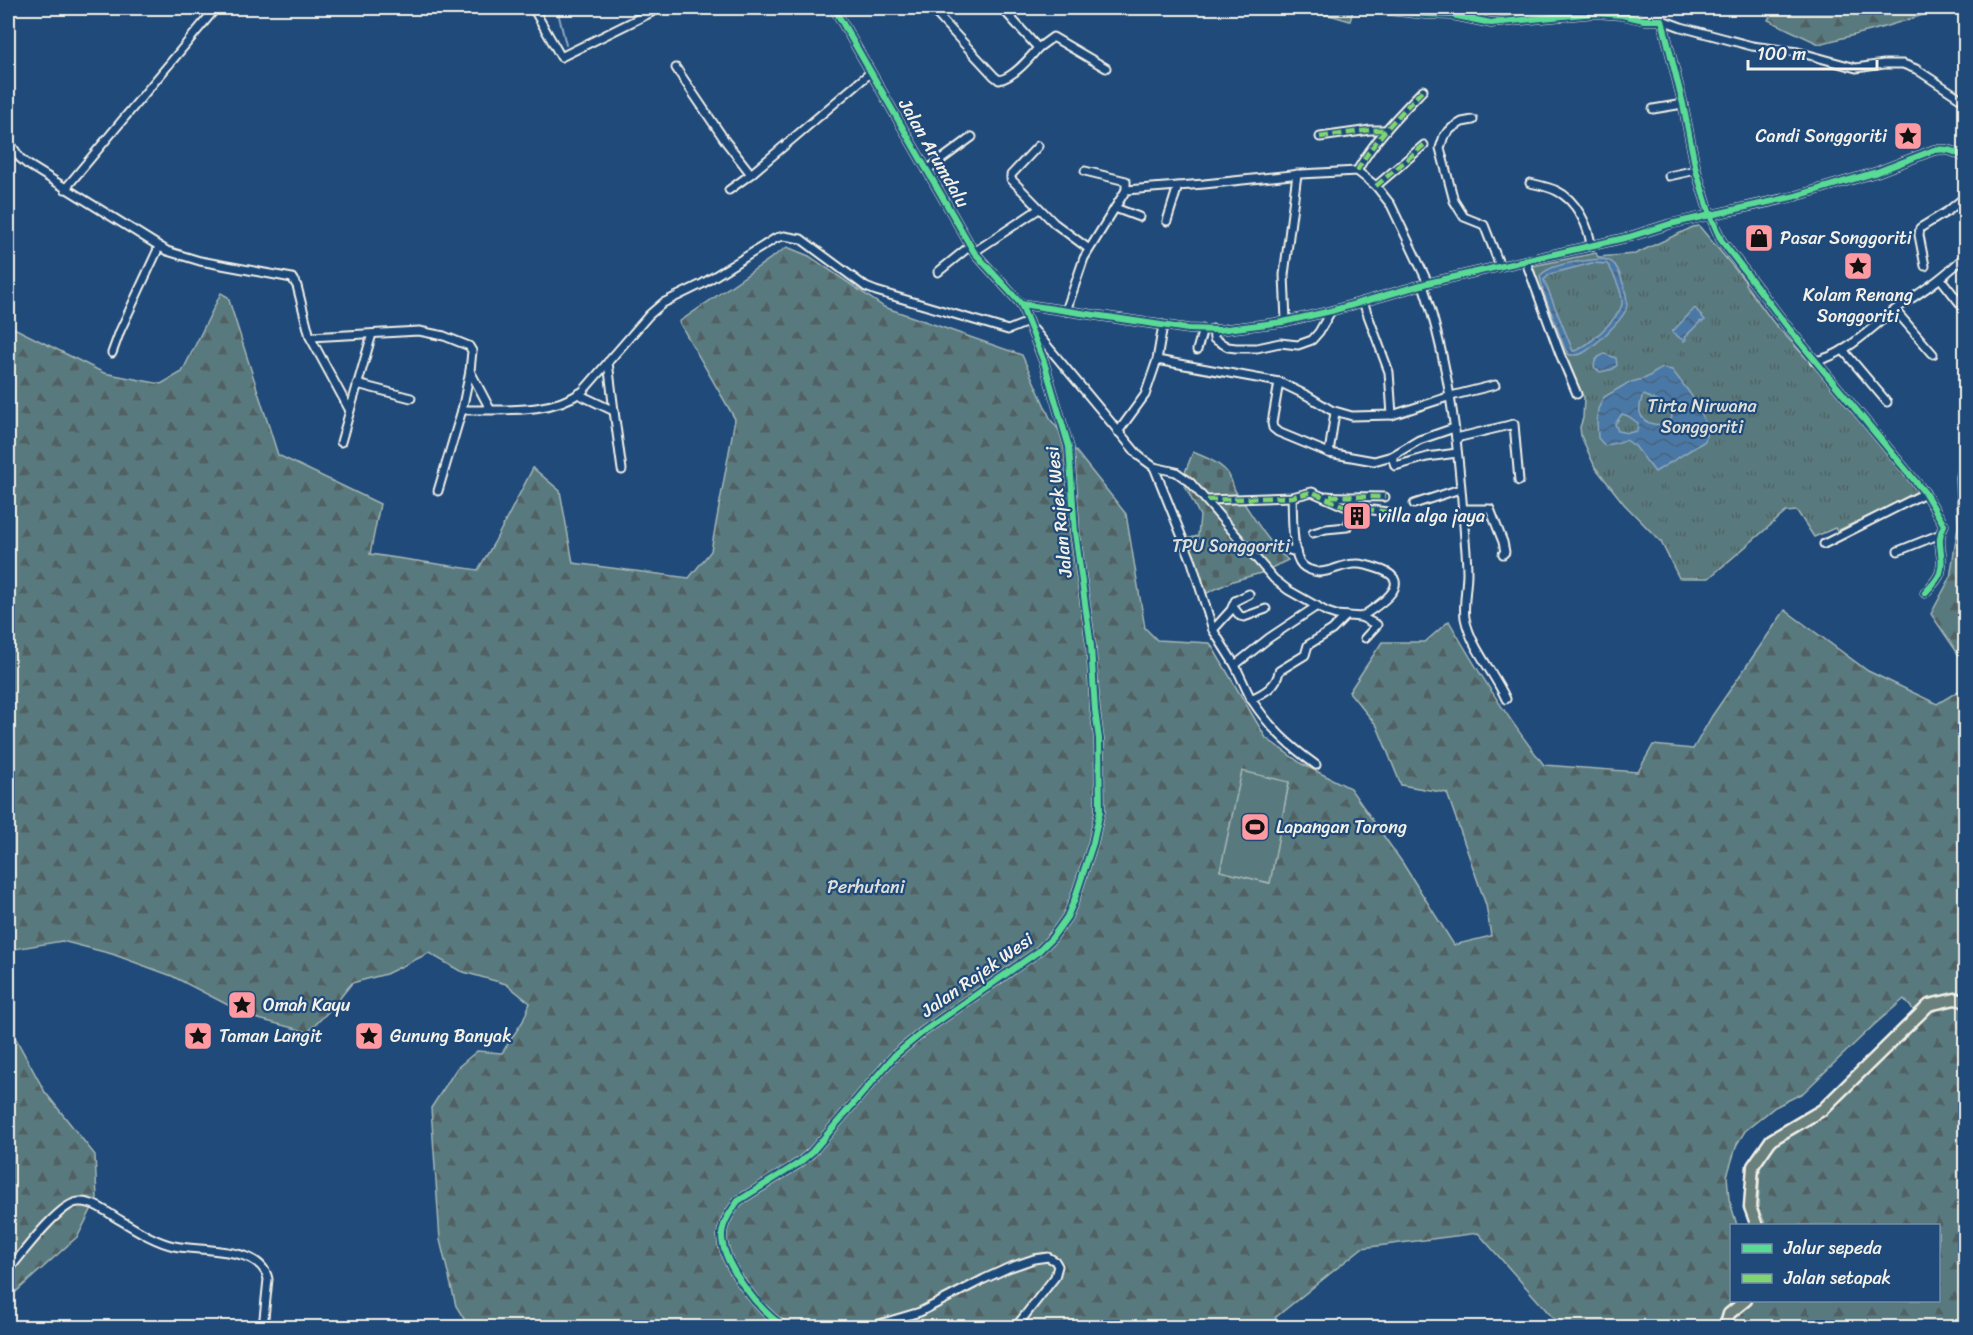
<svg xmlns="http://www.w3.org/2000/svg" width="1973" height="1335" font-family="Sriracha,sans-serif">
  <style>
    .forest { fill: url(#forest-firs); stroke: #a6b6b4; stroke-width: 1.5; fill-rule: evenodd }
    .cemetery { fill: url(#cemetery-stones); stroke: #a6b6b4; stroke-width: 1.5 }
    .park { fill: url(#park-tufts); stroke: #a6b6b4; stroke-width: 1.5 }
    .garden { fill: #597a7f; stroke: #a6b6b4; stroke-width: 1.5 }
    .water { fill: url(#water-waves); stroke: #8ea8c0; stroke-width: 1.5; fill-rule: evenodd }
    .lines { fill: none; stroke-linecap: round; stroke-linejoin: round }
    .stream { stroke: #8ea8c0; stroke-width: 2 }
    .minor-casing { stroke: #f4f1e8; stroke-width: 11 }
    .primary-casing { stroke: #f4f1e8; stroke-width: 15 }
    .minor { stroke: #1f4a7a; stroke-width: 7 }
    .primary { stroke: #6a807c; stroke-width: 10 }
    .quiet { stroke: #7fd670; stroke-width: 4.5; stroke-dasharray: 9 4.5; stroke-linecap: butt }
    .cycleway-casing { stroke: #1f4a7a; stroke-width: 10 }
    .cycleway { stroke: #5adb95; stroke-width: 6 }
    .labels { text-anchor: middle; dominant-baseline: central; stroke-width: 4.5; stroke-linejoin: round; paint-order: stroke }
    .poi-label { font-size: 18px; fill: #f4f1e8; stroke: #1f4a7a; text-anchor: start }
    .street-label { font-size: 18px; fill: #f4f1e8; stroke: #1f4a7a }
    .park-label { font-size: 18px; fill: #dddfd8; stroke: #1f4a7a }
  </style>
  <defs>
    <pattern id="forest-firs" width="22" height="20" patternUnits="userSpaceOnUse" patternTransform="scale(1.5)"><rect width="22" height="20" fill="#597a7f"/><path d="M5 1l3.5 6h-7zM16 11l3.5 6h-7z" fill="#516162"/></pattern>
    <pattern id="cemetery-stones" width="16" height="16" patternUnits="userSpaceOnUse" patternTransform="scale(1.5)"><rect width="16" height="16" fill="#597a7f"/><path d="M2 7V4a2 2 0 0 1 4 0v3zM10 15v-3a2 2 0 0 1 4 0v3z" fill="#516162"/></pattern>
    <pattern id="park-tufts" width="24" height="20" patternUnits="userSpaceOnUse" patternTransform="scale(1.5)"><rect width="24" height="20" fill="#597a7f"/><path d="M3 7l-1-3M5 7V3M7 7l1-3M15 17l-1-3M17 17v-4M19 17l1-3" fill="none" stroke="#516162"/></pattern>
    <pattern id="water-waves" width="16" height="10" patternUnits="userSpaceOnUse" patternTransform="scale(1.5)"><rect width="16" height="10" fill="#4a78a6"/><path d="M0 5q4-4 8 0t8 0" fill="none" stroke="#4a627b"/></pattern>
  </defs>
  <rect width="100%" height="100%" fill="#1f4a7a"/>
  <filter id="ink" filterUnits="userSpaceOnUse"><feTurbulence type="fractalNoise" baseFrequency=".0167" numOctaves="2"/><feDisplacementMap in="SourceGraphic" scale="12" xChannelSelector="R" yChannelSelector="G"/><feConvolveMatrix kernelMatrix="1 2 1 2 8 2 1 2 1" color-interpolation-filters="sRGB"/></filter>
  <g filter="url(#ink)">
    <!-- forest -->
    <g class="forest">
      <path d="M1287,8H1354L1350,21L1333,16Z"/>
      <path d="M1774,8H1946L1874,30L1819,44L1768,20Z"/>
      <path d="M787,247L809,256L884,307L1022,355L1051,420L1126,514L1145,628L1157,640L1210,643L1266,738L1302,764L1350,788L1402,862L1454,945L1491,936L1486,905L1447,793L1401,785L1377,726L1349,692L1382,642H1425L1449,621C1478,672 1508,719 1544,765L1638,772L1653,745L1693,749L1712,716L1785,610L1868,671L1937,704L1965,687V1327H1561L1478,1233L1362,1248L1276,1317L1273,1327H469L456,1306L440,1240L431,1108L457,1068L477,1051L502,1053L523,1021L530,1003L506,984L460,971L429,953L386,974L352,983L332,1008L308,1032L251,1017L172,976L112,954L62,941L8,950L15,989V1037L45,1092L95,1155L97,1198L78,1236L8,1299V325L104,373L161,384L182,372L221,293L228,297L278,455L380,504L370,554L478,570L494,543L533,468L560,491L573,563L689,578L711,551L735,419L679,322ZM1265,777L1289,783L1269,883L1220,870ZM1904,999L1920,1018L1869,1073L1825,1115L1777,1143L1760,1165L1758,1208L1765,1223L1759,1225L1938,1226V1300H1732V1226L1737,1225L1729,1199L1727,1176L1737,1144L1745,1131L1775,1107L1803,1093L1874,1025Z"/>
      <path d="M1965,434V664L1931,614L1950,578L1958,526L1956,477Z"/>
    </g>
    <!-- cemetery -->
    <path class="cemetery" d="M1193,452C1205,457 1218,462 1226,471C1232,477 1232,486 1236,492C1253,515 1266,541 1288,560L1261,573L1233,581L1205,594L1186,539L1198,536L1200,516L1182,480Z"/>
    <!-- park -->
    <path class="park" d="M1699,226L1746,282L1745,284L1773,322L1833,387L1917,490L1916,494L1837,531L1835,528L1814,537L1797,511L1786,512L1709,578H1679L1661,542L1624,504L1595,467L1581,436L1580,427L1583,418L1584,397L1580,392L1557,340L1531,268L1533,266L1596,253L1598,257L1635,254L1693,227Z"/>
    <!-- garden -->
    <path class="garden" d="M1242,771L1289,782L1270,883L1220,871Z"/>
    <!-- water -->
    <g class="water">
      <path d="M1603,259C1608,260 1612,261 1615,265C1621,274 1630,301 1626,310C1620,322 1594,347 1583,353C1578,356 1574,355 1569,355L1565,349L1543,291L1540,276C1549,263 1588,260 1603,259ZM1592,263L1607,264C1613,271 1623,294 1622,303C1622,315 1584,351 1573,351L1544,280L1550,274Z"/>
      <path d="M1695,308L1705,320L1702,322L1701,321L1685,337L1686,339L1684,341L1672,332Z"/>
      <path d="M1605,354L1616,358L1617,365L1613,369L1600,372L1595,368C1592,361 1599,356 1605,354Z"/>
      <path d="M1662,368L1672,370C1685,386 1713,420 1705,441L1655,472L1635,446L1626,440L1605,446L1598,438L1597,422L1598,409L1604,397L1628,383L1646,378ZM1644,395L1670,407L1672,414L1671,421C1662,427 1643,426 1640,412C1639,407 1641,402 1642,397ZM1622,414L1628,416L1638,423L1637,431L1628,433L1618,431L1615,424Z"/>
    </g>
    <g class="lines">
      <!-- stream -->
      <path class="stream" d="M557,8L566,45"/>
      <!-- minor casing -->
      <g class="minor-casing">
        <g id="minor">
          <path d="M533,8L561,57L660,8"/>
          <path d="M931,8L994,76L999,80C1014,77 1029,59 1038,48L1002,8"/>
          <path d="M1369,8L1425,14L1452,15L1491,23L1595,13L1622,15L1644,20H1662L1683,104L1696,170L1710,215L1721,240L1790,330L1925,493L1944,525C1934,544 1946,554 1940,573C1937,581 1930,587 1925,593"/>
          <path d="M1662,20L1681,27L1752,46L1798,52L1856,68L1884,64H1903L1916,69L1966,102"/>
          <path d="M1038,48L1053,37L1106,68"/>
          <path d="M676,68L726,142L751,174L870,73"/>
          <path d="M1653,109L1683,104"/>
          <path d="M1473,120L1462,122L1452,128L1444,136L1440,148L1454,201L1464,217L1484,225L1500,266"/>
          <path d="M1320,137L1370,130H1386"/>
          <path d="M8,140L20,158L27,164L167,251L200,261L292,278L297,286L310,337L419,331L444,336L469,346L472,351L470,371L462,410L438,491"/>
          <path d="M1038,146L1011,175V179L1054,223L1089,249"/>
          <path d="M927,170L972,137"/>
          <path d="M1085,171L1126,181V190"/>
          <path d="M1357,171C1374,140 1399,115 1423,90"/>
          <path d="M1669,176L1696,170"/>
          <path d="M1530,183C1539,185 1549,187 1557,191C1576,200 1589,226 1591,246"/>
          <path d="M1376,186L1424,145"/>
          <path d="M65,189L216,8"/>
          <path d="M729,190L751,174"/>
          <path d="M1115,208L1139,217"/>
          <path d="M1167,221L1178,186"/>
          <path d="M974,252L1039,209"/>
          <path d="M1526,262L1560,354L1577,394"/>
          <path d="M1925,266L1919,235L1920,228L1948,211L1966,196"/>
          <path d="M938,272L970,246"/>
          <path d="M1941,279L1966,311"/>
          <path d="M1423,285C1451,369 1459,452 1465,540C1466,551 1467,562 1467,572C1467,587 1463,604 1465,618C1471,648 1494,672 1506,699"/>
          <path d="M1363,302L1389,372L1392,415"/>
          <path d="M1021,304L1188,329L1219,330L1283,322L1331,311L1428,283L1629,237L1670,224L1796,196L1877,172L1934,150C1947,148 1954,151 1966,158"/>
          <path d="M1895,310L1933,354"/>
          <path d="M1066,311L1084,258L1126,190L1204,184L1301,174L1357,171L1376,186L1391,205L1428,283"/>
          <path d="M1286,321L1284,275L1297,174"/>
          <path d="M1213,329L1214,339L1228,347L1236,348H1257L1280,343L1298,345L1312,340L1319,332L1331,311"/>
          <path d="M1034,330L1139,456L1154,467L1192,562L1213,630L1235,665L1251,699C1264,693 1277,686 1279,671L1305,655L1308,645L1332,630L1346,616"/>
          <path d="M310,337L349,409"/>
          <path d="M1197,350L1203,329"/>
          <path d="M1843,350L1887,402"/>
          <path d="M112,353L120,331L159,247"/>
          <path d="M1157,360L1279,382L1308,396L1331,410L1352,416L1392,415L1451,396L1495,385"/>
          <path d="M1814,361C1846,356 1871,327 1896,309C1921,292 1945,277 1966,255"/>
          <path d="M470,371L490,409"/>
          <path d="M1279,382L1272,423L1273,428L1278,432L1329,453L1374,461L1392,456L1419,440L1454,428"/>
          <path d="M357,384L411,398"/>
          <path d="M578,394L614,411L608,362"/>
          <path d="M462,410C501,409 549,415 583,391L649,315L663,303L702,284L776,238L784,236L801,239L866,287L876,291L1008,330L1028,322"/>
          <path d="M614,411L622,470"/>
          <path d="M1118,432L1145,395L1157,360L1163,325"/>
          <path d="M1456,438L1514,424L1519,481"/>
          <path d="M341,442L372,334"/>
          <path d="M1329,453L1335,412"/>
          <path d="M1392,456L1395,466L1427,457L1457,453"/>
          <path d="M1154,467L1176,472L1190,482L1274,579L1288,590L1327,612L1336,615L1361,617C1376,607 1416,583 1382,570C1373,567 1364,563 1355,564C1343,564 1331,572 1319,572C1312,571 1306,569 1302,565C1291,554 1293,512 1292,497"/>
          <path d="M1327,496C1346,498 1366,496 1385,497"/>
          <path d="M1207,500L1292,497L1312,492L1344,506L1387,512"/>
          <path d="M1414,504L1460,489"/>
          <path d="M1463,509H1490L1503,542L1505,552L1503,554"/>
          <path d="M1313,533L1326,529L1347,527L1354,508"/>
          <path d="M1824,544L1925,493"/>
          <path d="M1279,547L1296,552"/>
          <path d="M1898,551L1938,535"/>
          <path d="M1233,607L1240,616L1244,617L1266,609"/>
          <path d="M1361,617L1377,625L1365,638"/>
          <path d="M1213,630L1231,610L1235,601L1249,594"/>
          <path d="M1235,665L1269,638L1317,606"/>
          <path d="M1251,699C1271,729 1287,744 1316,765"/>
          <path d="M8,1271C21,1255 60,1202 79,1202C94,1201 108,1213 120,1220C137,1230 155,1242 174,1246C200,1252 261,1245 268,1279L263,1328"/>
          <path d="M786,1328C761,1314 721,1263 722,1234C723,1222 731,1211 738,1201L799,1163L812,1152L895,1055L924,1031L1039,951L1052,938L1067,917L1074,901L1093,843L1100,811L1099,739L1095,710L1091,646L1075,532L1069,447L1044,362L1021,304L974,252L834,8"/>
          <path d="M866,1328L920,1312L984,1279L1008,1268L1034,1259L1048,1257L1055,1261L1058,1266L1055,1277L1015,1328"/>
        </g>
      </g>
      <!-- primary casing -->
      <g class="primary-casing">
        <g id="primary">
          <path d="M1757,1226L1750,1207L1753,1166L1771,1140L1822,1110L1929,1005L1955,999L1966,1001"/>
          <path d="M1725,1328L1729,1314L1746,1300"/>
        </g>
      </g>
      <!-- minor -->
      <use href="#minor" class="minor"/>
      <!-- primary -->
      <use href="#primary" class="primary"/>
      <!-- quiet -->
      <g class="quiet">
        <path d="M1320,137L1370,130H1386"/>
        <path d="M1357,171C1374,140 1399,115 1423,90"/>
        <path d="M1376,186L1424,145"/>
        <path d="M1330,496L1385,497"/>
        <path d="M1207,500L1292,497L1312,492L1344,506L1387,512"/>
      </g>
      <!-- cycleway casing -->
      <g class="cycleway-casing">
        <g id="cycleway">
          <path d="M1369,8L1425,14L1452,15L1491,23L1595,13L1622,15L1644,20H1662L1683,104L1696,170L1710,215L1721,240L1790,330L1925,493L1944,525C1934,544 1946,554 1940,573C1937,581 1930,587 1925,593"/>
          <path d="M1021,304L1188,329L1219,330L1283,322L1331,311L1428,283L1629,237L1670,224L1796,196L1877,172L1934,150C1947,148 1954,151 1966,158"/>
          <path d="M786,1328C761,1314 721,1263 722,1234C723,1222 731,1211 738,1201L799,1163L812,1152L895,1055L924,1031L1039,951L1052,938L1067,917L1074,901L1093,843L1100,811L1099,739L1095,710L1091,646L1075,532L1069,447L1044,362L1021,304L974,252L834,8"/>
        </g>
      </g>
      <!-- cycleway -->
      <use href="#cycleway" class="cycleway"/>
    </g>
  </g>
  <!-- icons -->
  <defs>
    <g id="sight-square" transform="scale(1.5)"><rect x="-9" y="-9" width="18" height="18" rx="4" fill="#ff9aa2" stroke="#1f4a7a"/><path d="M0-6L1.8-2.2L6-1.7L2.9 1.2L3.7 5.4L0 3.3L-3.7 5.4L-2.9 1.2L-6-1.7L-1.8-2.2Z" fill="#111"/></g>
    <g id="shop-square" transform="scale(1.5)"><rect x="-9" y="-9" width="18" height="18" rx="4" fill="#ff9aa2" stroke="#1f4a7a"/><path d="M-5-2.5h2.3a2.7 3.5 0 0 1 5.4 0H5L5.5 6h-11ZM-1.5-2.5h3a1.5 2.3 0 0 0-3 0Z" fill="#111"/></g>
    <g id="building-square" transform="scale(1.5)"><rect x="-9" y="-9" width="18" height="18" rx="4" fill="#ff9aa2" stroke="#1f4a7a"/><path d="M-4-6H4V6H1V3H-1V6H-4ZM-2.5-4.3h1.7v1.8h-1.7ZM.8-4.3h1.7v1.8H.8ZM-2.5-1h1.7V.8h-1.7ZM.8-1h1.7V.8H.8Z" fill="#111"/></g>
    <g id="stadium-square" transform="scale(1.5)"><rect x="-9" y="-9" width="18" height="18" rx="4" fill="#ff9aa2" stroke="#1f4a7a"/><path d="M0-5a6.5 5 0 1 0 0 10a6.5 5 0 1 0 0-10ZM-3.5-1.8h7v3.6h-7Z" fill="#111"/></g>
  </defs>
  <g fill-rule="evenodd">
    <use href="#sight-square" x="1908" y="136"/>
    <use href="#shop-square" x="1759" y="238"/>
    <use href="#sight-square" x="1858" y="266"/>
    <use href="#building-square" x="1357" y="516"/>
    <use href="#stadium-square" x="1255" y="827"/>
    <use href="#sight-square" x="242" y="1005"/>
    <use href="#sight-square" x="198" y="1036"/>
    <use href="#sight-square" x="369" y="1036"/>
  </g>
  <g class="labels">
    <!-- poi labels -->
    <g class="poi-label">
      <text x="1887" y="136" text-anchor="end">Candi Songgoriti</text>
      <text x="1780" y="238">Pasar Songgoriti</text>
      <text x="1858" y="295" text-anchor="middle">Kolam Renang<tspan x="1858" dy="21">Songgoriti</tspan></text>
      <text x="1378" y="516">villa alga jaya</text>
      <text x="1276" y="827">Lapangan Torong</text>
      <text x="263" y="1005">Omah Kayu</text>
      <text x="219" y="1036">Taman Langit</text>
      <text x="390" y="1036">Gunung Banyak</text>
    </g>
    <!-- street labels -->
    <g class="street-label">
      <text transform="translate(934 153) rotate(60)">Jalan Arumdalu</text>
      <text transform="translate(1059 512) rotate(-96)">Jalan Rajek Wesi</text>
      <text transform="translate(977 975) rotate(-35)">Jalan Rajek Wesi</text>
    </g>
    <!-- park labels -->
    <g class="park-label">
      <text x="1702" y="406">Tirta Nirwana<tspan x="1702" dy="21">Songgoriti</tspan></text>
      <text x="1231" y="546">TPU Songgoriti</text>
      <text x="866" y="887">Perhutani</text>
    </g>
  </g>
  <!-- margin -->
  <rect width="1973" height="1335" fill="none" stroke="#1f4a7a" stroke-width="30"/>
  <rect x="15" y="15" width="1943" height="1305" fill="none" stroke="#f4f1e8" stroke-width="2" filter="url(#ink)"/>
  <!-- legend -->
  <rect x="1730" y="1224" width="210" height="78" fill="#1f4a7a" stroke="#748da6" stroke-width="1.5"/>
  <rect x="1742" y="1244" width="30" height="9" fill="#5adb95" stroke="#748da6" stroke-width="1.5"/>
  <text x="1784" y="1254" font-size="18" fill="#f4f1e8">Jalur sepeda</text>
  <rect x="1742" y="1274" width="30" height="9" fill="#7fd670" stroke="#748da6" stroke-width="1.5"/>
  <text x="1784" y="1284" font-size="18" fill="#f4f1e8">Jalan setapak</text>
  <!-- scale -->
  <path d="M1748 60v9h129v-9" fill="none" stroke="#f4f1e8" stroke-width="3"/>
  <text x="1757" y="60" font-size="18" fill="#f4f1e8" stroke="#1f4a7a" stroke-width="4.5" paint-order="stroke">100 m</text>
</svg>
